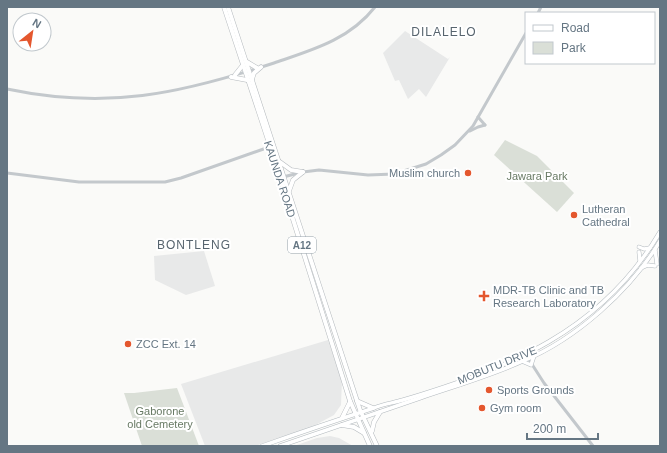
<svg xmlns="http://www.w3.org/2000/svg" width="667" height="453" font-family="Arial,sans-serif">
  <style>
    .built { fill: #e8e9e9 }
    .green { fill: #dadfd7 }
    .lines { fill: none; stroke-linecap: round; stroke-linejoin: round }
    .secondary-casing { stroke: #b3babf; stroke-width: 4.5 }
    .primary-casing { stroke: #b5babe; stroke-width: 5 }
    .tertiary { stroke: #c3c8cc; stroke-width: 3 }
    .secondary { stroke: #fff; stroke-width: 3.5 }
    .primary { stroke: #fff; stroke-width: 4 }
    .poi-dot { fill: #e4572e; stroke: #fff; stroke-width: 1.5 }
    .labels { text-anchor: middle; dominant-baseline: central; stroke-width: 4; stroke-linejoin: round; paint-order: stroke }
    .shield { fill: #fff; stroke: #939fa8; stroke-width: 1 }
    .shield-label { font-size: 10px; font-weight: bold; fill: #657683 }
    .poi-label { font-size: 11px; fill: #657683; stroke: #fff; text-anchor: start }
    .park-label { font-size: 11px; fill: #687a64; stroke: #fff }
    .street-label { font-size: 11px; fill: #657683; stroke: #fff }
    .neighbourhood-label { font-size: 12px; letter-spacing: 1px; fill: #57646e; stroke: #fff }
  </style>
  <rect width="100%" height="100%" fill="#fafaf8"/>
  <!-- built -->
  <g class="built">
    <path d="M405,31L448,59L450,57L426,97L419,89L408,99L399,80L395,81L383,53Z"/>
    <path d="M204,251L215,286L186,295L155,280L154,256Z"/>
    <path d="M328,340L342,380L341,405L334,415L308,429L255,446H205L181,384Z"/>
    <path d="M330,436L339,438L353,446H294L317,438Z"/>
  </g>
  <!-- green -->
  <g class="green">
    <path d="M505,140L537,156L574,193L557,212L494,155Z"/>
    <path d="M177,388L199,446H142L124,393H134Z"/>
  </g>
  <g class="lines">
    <!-- secondary casing -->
    <g class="secondary-casing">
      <g id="secondary">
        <path d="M639,247L644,249L650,248"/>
        <path d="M655,250L657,264"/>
        <path d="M639,252L640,261"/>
        <path d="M641,268L648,265L655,266"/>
        <path d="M524,362L531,365L534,356"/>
        <path d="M262,446C299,433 337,420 374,408C383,404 393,403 403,400C509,368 601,332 660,232"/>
        <path d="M280,446C327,430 373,414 420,398C455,386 490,376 523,361C576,339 631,290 660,241"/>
      </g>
    </g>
    <!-- primary casing -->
    <g class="primary-casing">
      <g id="primary">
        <path d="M224,7L270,146L350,401L370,446"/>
        <path d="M228,7L360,410L377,446"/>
        <path d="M247,62L257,68"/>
        <path d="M235,75L243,65"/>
        <path d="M231,77L247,80"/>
        <path d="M252,79L254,73L261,67"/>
        <path d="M280,162L291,170L303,172"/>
        <path d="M289,191L293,180L303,172"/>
        <path d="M357,401L373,408"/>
        <path d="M342,418L350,402"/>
        <path d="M342,425L354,427L364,433"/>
        <path d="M372,431L374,422L380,412"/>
      </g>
    </g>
    <!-- tertiary -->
    <g class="tertiary">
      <path d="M538,13L541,7"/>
      <path d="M7,89C107,110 179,94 274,63C312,50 349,40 375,7"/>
      <path d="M478,117L485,125"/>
      <path d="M470,131L478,127L485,125"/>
      <path d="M7,173L79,182H165L181,178L272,146"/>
      <path d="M283,177L303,172L319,170L368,175L394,174L426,164L441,155L455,145L473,126L526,33"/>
      <path d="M526,355L544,383L593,446"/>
    </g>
    <!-- secondary -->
    <use href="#secondary" class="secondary"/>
    <!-- primary -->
    <use href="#primary" class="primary"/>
  </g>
  <!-- markers -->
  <g class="poi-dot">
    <circle cx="468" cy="173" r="4"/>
    <circle cx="574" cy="215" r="4"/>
    <path d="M482 290h4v4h4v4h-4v4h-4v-4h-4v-4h4z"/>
    <circle cx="128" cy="344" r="4"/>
    <circle cx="489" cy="390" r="4"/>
    <circle cx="482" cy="408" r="4"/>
  </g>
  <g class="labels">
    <!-- shield labels -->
    <rect class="shield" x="288" y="237" width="28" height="16" rx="3"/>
    <g class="shield-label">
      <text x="302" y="245">A12</text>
    </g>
    <!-- poi labels -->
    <g class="poi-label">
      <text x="460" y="173" text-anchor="end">Muslim church</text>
      <text x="582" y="209">Lutheran<tspan x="582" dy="13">Cathedral</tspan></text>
      <text x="493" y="290">MDR-TB Clinic and TB<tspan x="493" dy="13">Research Laboratory</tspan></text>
      <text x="136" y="344">ZCC Ext. 14</text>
      <text x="497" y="390">Sports Grounds</text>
      <text x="490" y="408">Gym room</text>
    </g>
    <!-- park labels -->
    <g class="park-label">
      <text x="537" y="176">Jawara Park</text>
      <text x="160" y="411">Gaborone<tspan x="160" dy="13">old Cemetery</tspan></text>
    </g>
    <!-- street labels -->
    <g class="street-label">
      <text transform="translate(280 179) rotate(72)">KAUNDA ROAD</text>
      <text transform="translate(497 365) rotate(-22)">MOBUTU DRIVE</text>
    </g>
    <!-- neighbourhood labels -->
    <g class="neighbourhood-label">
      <text x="444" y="32">DILALELO</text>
      <text x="194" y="245">BONTLENG</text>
    </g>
  </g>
  <!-- border -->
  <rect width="667" height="453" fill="none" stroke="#657683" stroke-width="16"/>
  <!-- legend -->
  <rect x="525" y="12" width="130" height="52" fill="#ffffff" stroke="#c1c8cd"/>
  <rect x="533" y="25" width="20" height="6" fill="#ffffff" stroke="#c1c8cd"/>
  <text x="561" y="32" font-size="12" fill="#657683">Road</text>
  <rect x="533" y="42" width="20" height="12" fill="#dadfd7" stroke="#c1c8cd"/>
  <text x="561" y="52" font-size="12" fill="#657683">Park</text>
  <!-- north arrow -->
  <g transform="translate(32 32) rotate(30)"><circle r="19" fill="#ffffff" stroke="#c1c8cd"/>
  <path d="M0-3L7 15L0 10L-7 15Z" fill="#e4572e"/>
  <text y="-6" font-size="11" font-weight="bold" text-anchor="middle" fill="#657683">N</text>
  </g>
  <!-- scale -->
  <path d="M527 433v6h71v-6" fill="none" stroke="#657683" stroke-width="2"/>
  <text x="533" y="433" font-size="12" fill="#657683" stroke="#ffffff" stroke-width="3" paint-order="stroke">200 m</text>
</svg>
